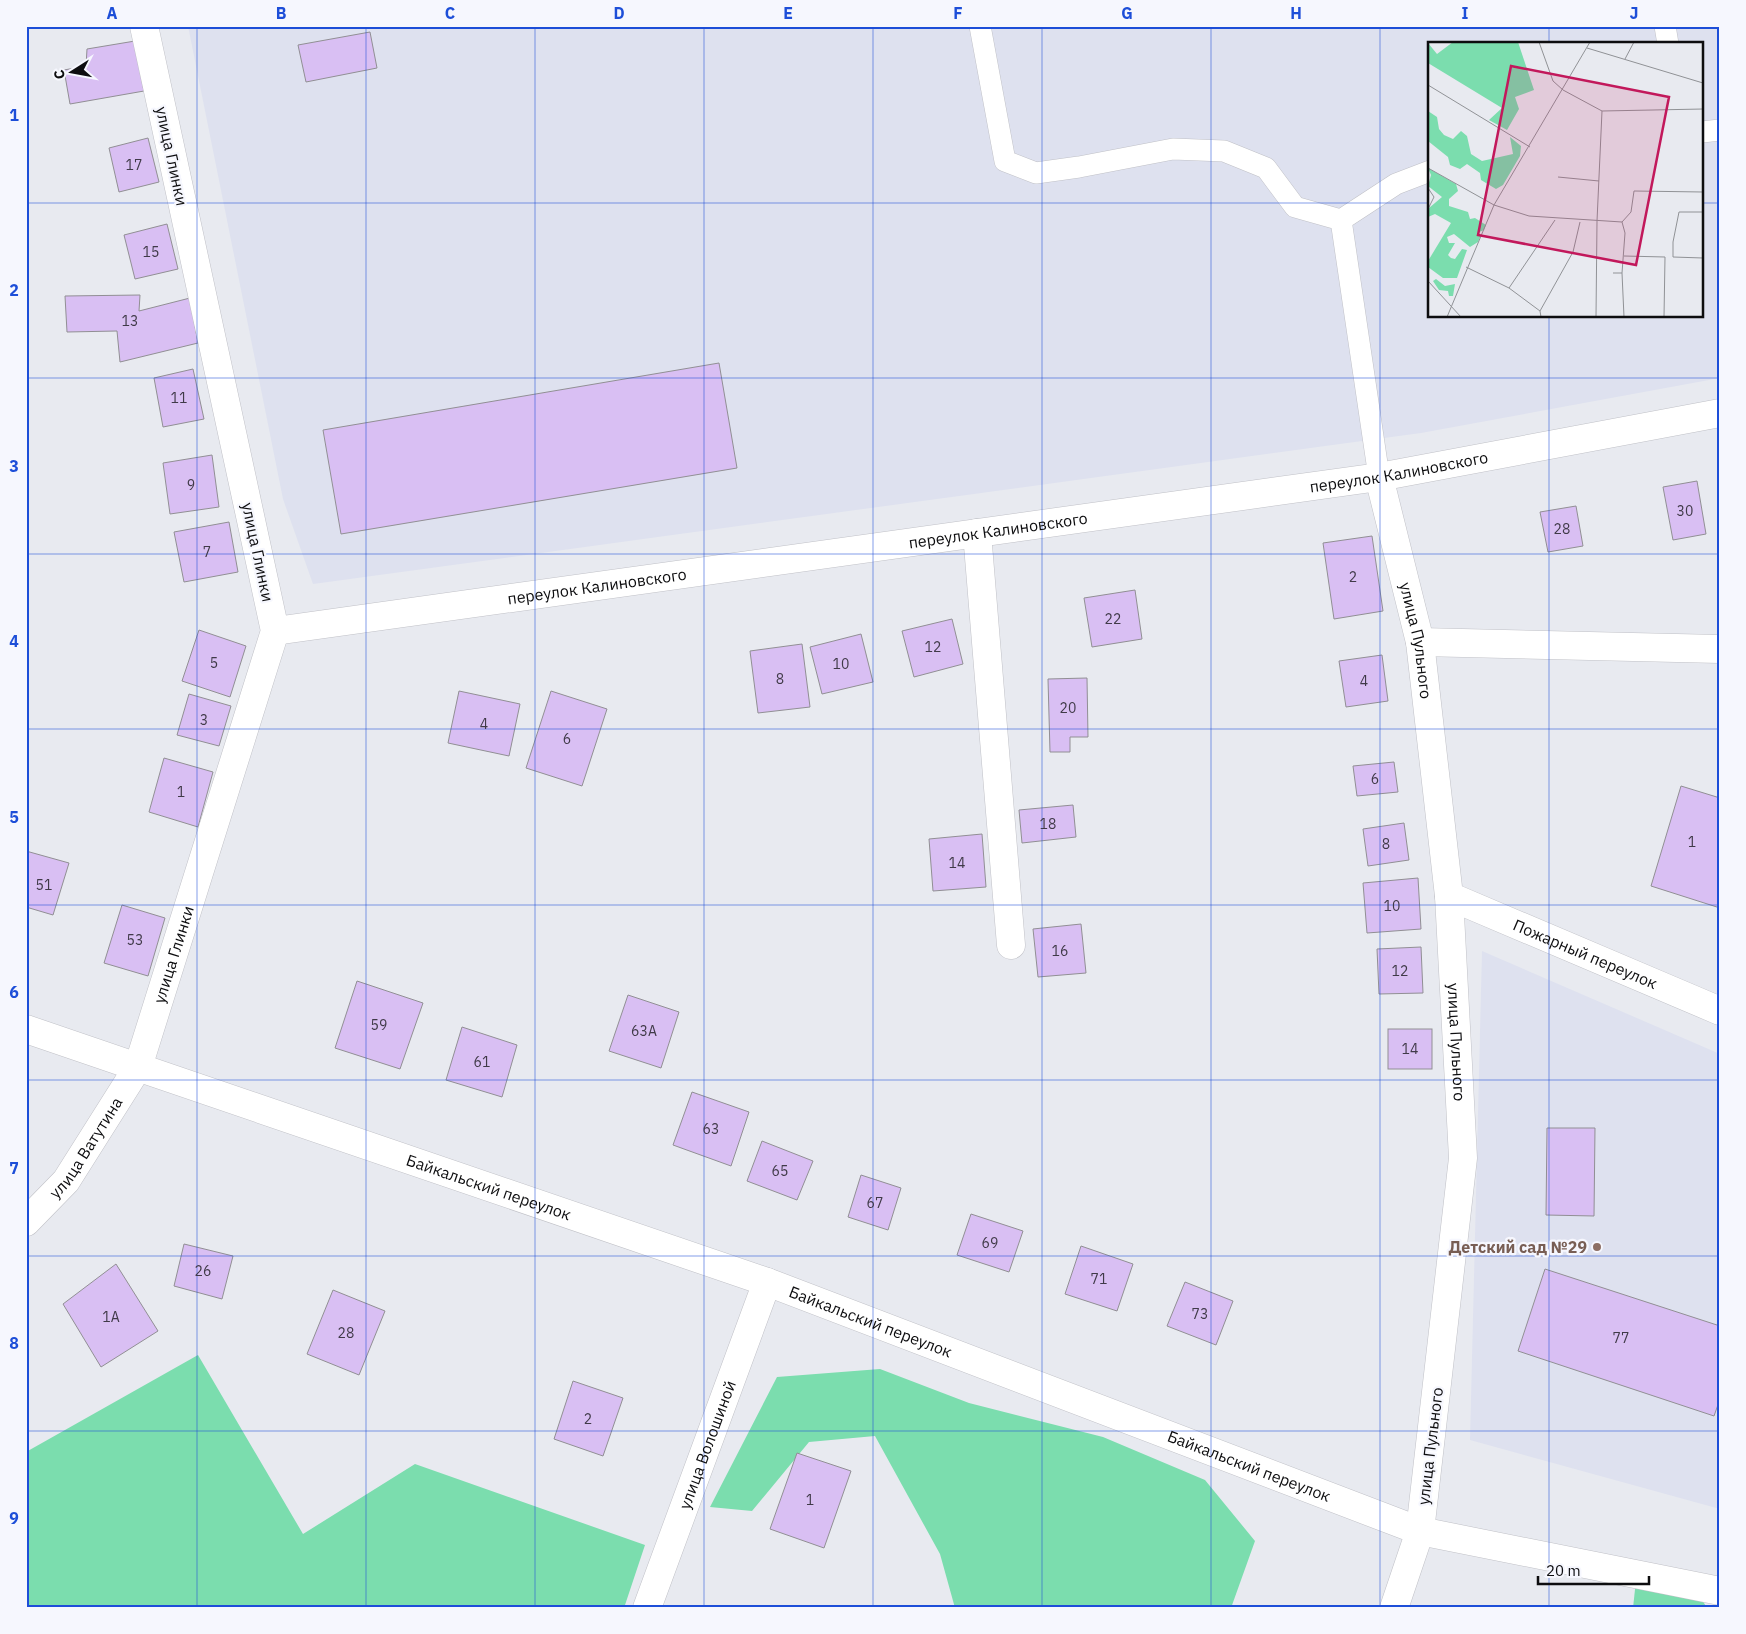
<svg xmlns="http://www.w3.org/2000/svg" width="1746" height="1634" font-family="'IBM Plex Sans',sans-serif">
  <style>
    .built { fill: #dee1ef; fill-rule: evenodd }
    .green { fill: #7bddae }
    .building { fill: #d9bff3; stroke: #918f94 }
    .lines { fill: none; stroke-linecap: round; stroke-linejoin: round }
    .service-casing { stroke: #c0c1c7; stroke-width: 22 }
    .minor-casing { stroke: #c0c1c7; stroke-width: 29 }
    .service { stroke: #fff; stroke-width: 21 }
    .minor { stroke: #fff; stroke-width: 28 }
    .grid { fill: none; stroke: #1d4ed8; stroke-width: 1; stroke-opacity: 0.55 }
    .education-dot { fill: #8d6e63; stroke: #f6f7fe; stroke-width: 2 }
    .labels { text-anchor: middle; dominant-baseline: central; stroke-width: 4.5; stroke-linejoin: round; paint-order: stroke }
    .number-label { font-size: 14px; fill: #403a48 }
    .street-label { font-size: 16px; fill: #0d0d0f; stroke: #f6f7fe }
    .education-label { font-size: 16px; font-weight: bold; fill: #785e54; stroke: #f6f7fe; text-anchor: end }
    .inset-road { fill: none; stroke: #909296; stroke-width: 1 }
    .view { fill: #c2185b; fill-opacity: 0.15; stroke: #c2185b; stroke-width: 2.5 }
    .inset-edge { fill: none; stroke: #0d0d0f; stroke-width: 2.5 }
    .neatline { fill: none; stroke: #1d4ed8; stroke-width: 2 }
    .grid-label { font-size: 16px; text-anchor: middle; font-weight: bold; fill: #1d4ed8 }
  </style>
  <rect width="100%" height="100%" fill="#e8eaf0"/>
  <!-- built -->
  <g class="built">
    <path d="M188,26H1720V378L1421,433L313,584L283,499ZM1430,44H1702V316H1430Z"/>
    <path d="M1482,951L1720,1054V1509L1470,1440Z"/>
  </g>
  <!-- green -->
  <g class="green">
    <path d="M198,1355L303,1534L415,1464L645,1545L624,1608H26V1452Z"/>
    <path d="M880,1369L969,1403L1103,1437L1205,1480L1255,1541L1231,1608H955L940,1554L875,1436L809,1442L752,1511L710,1507L777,1377Z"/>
    <path d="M1637,1571L1688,1577L1707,1608H1633Z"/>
  </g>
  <!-- building -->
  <g class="building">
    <path d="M370,32L377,68L306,82L298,45Z"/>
    <path d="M135,41L144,91L70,104L64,70L86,66L87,49Z"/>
    <path d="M148,138L159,182L119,192L109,148Z"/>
    <path d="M167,224L178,269L135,279L124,235Z"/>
    <path d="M140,295L139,311L190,298L198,343L120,362L117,331L67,332L65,296Z"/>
    <path d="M719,363L737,468L341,534L323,430Z"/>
    <path d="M193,369L204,419L163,427L154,378Z"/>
    <path d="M212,455L219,507L170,514L163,463Z"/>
    <path d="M1697,481L1706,534L1673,540L1663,487Z"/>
    <path d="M1576,506L1583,546L1548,552L1540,512Z"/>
    <path d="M229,522L238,572L184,582L174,532Z"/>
    <path d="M1372,536L1383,611L1334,619L1323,543Z"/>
    <path d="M1135,590L1142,639L1092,647L1084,598Z"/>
    <path d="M952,619L963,664L914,677L902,631Z"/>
    <path d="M199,630L246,646L230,697L182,681Z"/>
    <path d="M861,634L873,682L822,694L810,647Z"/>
    <path d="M802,644L810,707L758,713L750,651Z"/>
    <path d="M1382,655L1388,701L1346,707L1339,661Z"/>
    <path d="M1087,678L1088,737H1070V752H1050L1048,679Z"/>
    <path d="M459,691L520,704L509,756L448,743Z"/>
    <path d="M551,691L607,709L582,786L526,768Z"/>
    <path d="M189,694L231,706L219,746L177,735Z"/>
    <path d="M164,758L213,772L198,827L149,812Z"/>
    <path d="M1394,762L1398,792L1357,796L1353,766Z"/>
    <path d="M1681,786L1720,798V908L1651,886Z"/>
    <path d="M1073,805L1076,837L1022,843L1019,810Z"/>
    <path d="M1404,823L1409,860L1368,866L1363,829Z"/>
    <path d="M982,834L986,887L933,891L929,839Z"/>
    <path d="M26,851L69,863L53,915L26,907Z"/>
    <path d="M1418,878L1421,929L1367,933L1363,883Z"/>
    <path d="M122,905L165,918L148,976L104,963Z"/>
    <path d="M1081,924L1086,973L1038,977L1033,929Z"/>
    <path d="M1421,947L1423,993L1379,994L1377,949Z"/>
    <path d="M357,981L423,1003L400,1069L335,1048Z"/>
    <path d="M628,995L679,1012L661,1068L609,1051Z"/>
    <path d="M462,1027L517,1045L502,1097L446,1080Z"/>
    <rect x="1388" y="1029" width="44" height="40"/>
    <path d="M692,1092L749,1112L731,1166L673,1145Z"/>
    <path d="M1547,1128H1595L1594,1216L1546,1215Z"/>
    <path d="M762,1141L813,1161L797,1200L747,1181Z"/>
    <path d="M861,1175L901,1188L888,1230L848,1217Z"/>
    <path d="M971,1214L1023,1231L1009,1272L957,1255Z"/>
    <path d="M184,1244L233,1256L222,1299L174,1286Z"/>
    <path d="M1081,1246L1133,1264L1117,1311L1065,1294Z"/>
    <path d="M116,1264L158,1331L101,1367L63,1304Z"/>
    <path d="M1545,1269L1720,1326V1399L1714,1416L1518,1351Z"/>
    <path d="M1185,1282L1233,1301L1216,1345L1167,1326Z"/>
    <path d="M333,1290L385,1311L359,1375L307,1354Z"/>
    <path d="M573,1381L623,1398L603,1456L554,1439Z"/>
    <path d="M797,1453L851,1471L824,1548L770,1529Z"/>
  </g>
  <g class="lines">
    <!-- service casing -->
    <g class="service-casing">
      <g id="service">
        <path d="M980,26L1005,161L1036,173L1079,167L1173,149L1224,151L1266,168L1295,207L1341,220L1396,184L1430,171"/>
        <path d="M1665,26L1668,44"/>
        <path d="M1702,132L1720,130"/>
        <path d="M1341,220L1379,477"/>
      </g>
    </g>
    <!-- minor casing -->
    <g class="minor-casing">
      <g id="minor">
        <path id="s1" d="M1379,477L1420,642L1449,896L1463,1158L1420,1531L1394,1608"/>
        <path d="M977,533L1011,945"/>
        <path id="s2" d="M275,631L1379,477L1720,413"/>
        <path d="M1420,642L1720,649"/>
        <path id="s3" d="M1449,896L1720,1011"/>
        <path id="s4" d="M26,1029L767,1282L1420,1531L1720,1591"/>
        <path id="s5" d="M26,1222L66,1181L138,1067L275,631L144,26"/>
        <path id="s6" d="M647,1608L767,1282"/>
      </g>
    </g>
    <!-- service -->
    <use href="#service" class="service"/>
    <!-- minor -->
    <use href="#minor" class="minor"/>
  </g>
  <!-- grid -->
  <path class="grid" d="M197,26V1608M366,26V1608M535,26V1608M704,26V1608M873,26V1608M1042,26V1608M1211,26V1608M1380,26V1608M1549,26V44M26,203H1430M1702,203H1720M1549,316V1608M26,378H1720M26,554H1720M26,729H1720M26,905H1720M26,1080H1720M26,1256H1720M26,1431H1720"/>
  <!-- markers -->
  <circle class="education-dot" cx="1597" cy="1247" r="5"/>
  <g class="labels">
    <!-- number labels -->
    <g class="number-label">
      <text x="134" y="165">17</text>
      <text x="151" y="252">15</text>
      <text x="130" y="321">13</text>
      <text x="179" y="398">11</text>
      <text x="191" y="485">9</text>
      <text x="1685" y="511">30</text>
      <text x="1562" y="529">28</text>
      <text x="207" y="552">7</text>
      <text x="1353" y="577">2</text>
      <text x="1113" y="619">22</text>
      <text x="933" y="647">12</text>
      <text x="214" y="663">5</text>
      <text x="841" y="664">10</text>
      <text x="780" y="679">8</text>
      <text x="1364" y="681">4</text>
      <text x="1068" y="708">20</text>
      <text x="204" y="720">3</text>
      <text x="484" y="724">4</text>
      <text x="567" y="739">6</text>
      <text x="1375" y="779">6</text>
      <text x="181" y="792">1</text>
      <text x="1048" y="824">18</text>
      <text x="1692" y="842">1</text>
      <text x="1386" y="844">8</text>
      <text x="957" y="863">14</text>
      <text x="44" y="885">51</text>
      <text x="1392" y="906">10</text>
      <text x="135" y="940">53</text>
      <text x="1060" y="951">16</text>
      <text x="1400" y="971">12</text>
      <text x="379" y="1025">59</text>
      <text x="644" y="1031">63А</text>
      <text x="1410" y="1049">14</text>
      <text x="482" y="1062">61</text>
      <text x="711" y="1129">63</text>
      <text x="780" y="1171">65</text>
      <text x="875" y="1203">67</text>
      <text x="990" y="1243">69</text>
      <text x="203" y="1271">26</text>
      <text x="1099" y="1279">71</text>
      <text x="1200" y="1314">73</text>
      <text x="111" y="1317">1А</text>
      <text x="346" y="1333">28</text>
      <text x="1621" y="1338">77</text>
      <text x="588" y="1419">2</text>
      <text x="810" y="1500">1</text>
    </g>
    <!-- street labels -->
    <g class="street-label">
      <text transform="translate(172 156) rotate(78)">улица Глинки</text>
      <text stroke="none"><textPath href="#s2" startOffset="1135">переулок Калиновского</textPath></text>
      <text stroke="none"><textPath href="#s2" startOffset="730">переулок Калиновского</textPath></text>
      <text transform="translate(258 552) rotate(78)">улица Глинки</text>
      <text stroke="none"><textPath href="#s2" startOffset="325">переулок Калиновского</textPath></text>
      <text stroke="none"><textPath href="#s1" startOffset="168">улица Пульного</textPath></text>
      <text stroke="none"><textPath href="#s3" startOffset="148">Пожарный переулок</textPath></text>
      <text stroke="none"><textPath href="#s5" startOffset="310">улица Глинки</textPath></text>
      <text stroke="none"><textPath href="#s1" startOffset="572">улица Пульного</textPath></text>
      <text stroke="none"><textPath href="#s5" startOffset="96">улица Ватутина</textPath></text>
      <text stroke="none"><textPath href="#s4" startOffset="489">Байкальский переулок</textPath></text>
      <text stroke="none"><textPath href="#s4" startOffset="894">Байкальский переулок</textPath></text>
      <text stroke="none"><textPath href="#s6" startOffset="174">улица Волошиной</textPath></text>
      <text transform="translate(1430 1446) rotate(-83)">улица Пульного</text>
      <text stroke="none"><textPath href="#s4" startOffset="1299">Байкальский переулок</textPath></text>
    </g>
    <!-- education labels -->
    <g class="education-label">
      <text x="1587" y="1247">Детский сад №29</text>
    </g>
  </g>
  <!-- overview -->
  <g transform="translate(1428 42)">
    <rect width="275" height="275" fill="#e8eaf0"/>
    <path d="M25,0H90L106,48L87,55L91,67L79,88L61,78L74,66L0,21V1L9,12ZM0,69L9,75L11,87L16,93L25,97L33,89L39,94L43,112L54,119L85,112L82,95L93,104L92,114L75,143L68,147L53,138L52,131L39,122L32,127L22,123L20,115L0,99ZM0,126L28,142L30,149L21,157V164L40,170L42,177L47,176L58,183L56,188L49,191L53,193L50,200L42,205L26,192L19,195L21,201H27L20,213L23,216L27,217L34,207L39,208L29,236H15L0,225V219L23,181L7,172L0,175L1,166L14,155L0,144L3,133ZM8,237L17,244L27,242L25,254H21L20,249L11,248L5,239Z" fill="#7bddae"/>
    <path class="inset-road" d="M111,0L125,39L135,48L174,69L275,67M159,6L275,41M197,17L206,0M0,43L102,105M0,126L66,163L101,174L194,180M130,135L171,139M0,146L6,155L0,167M275,170H251L245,200V215L275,216M196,214L237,215L236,275M38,225L81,246L112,269L113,275M185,231H194L197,191L194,180L203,170L206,149L275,150M194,231L196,275M0,239L33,275M81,246L127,178M112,269L145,210L152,180M19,275L66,163L162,0M168,275L169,179L174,69"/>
    <path class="view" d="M83,24L241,55L208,223L50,193Z"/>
    <rect width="275" height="275" class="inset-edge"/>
  </g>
  <!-- border -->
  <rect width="1746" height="1634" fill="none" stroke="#f6f7fe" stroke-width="55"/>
  <!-- north arrow -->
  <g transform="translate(72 72) rotate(259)" stroke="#f6f7fe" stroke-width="4" paint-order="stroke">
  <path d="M0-4L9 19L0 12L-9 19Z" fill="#0d0d0f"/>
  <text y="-8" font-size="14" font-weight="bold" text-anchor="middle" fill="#0d0d0f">С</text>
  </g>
  <!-- scale -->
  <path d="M1538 1576v8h111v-8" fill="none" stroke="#0d0d0f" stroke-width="2.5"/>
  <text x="1546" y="1576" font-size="15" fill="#0d0d0f" stroke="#f6f7fe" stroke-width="4" paint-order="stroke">20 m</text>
  <rect x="28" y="28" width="1690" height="1578" class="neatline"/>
  <g class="grid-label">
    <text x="112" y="19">A</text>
    <text x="281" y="19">B</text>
    <text x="450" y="19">C</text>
    <text x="619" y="19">D</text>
    <text x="788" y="19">E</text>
    <text x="958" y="19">F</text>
    <text x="1127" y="19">G</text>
    <text x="1296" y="19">H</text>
    <text x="1465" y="19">I</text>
    <text x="1634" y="19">J</text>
    <text x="14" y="121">1</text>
    <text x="14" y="296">2</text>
    <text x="14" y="472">3</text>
    <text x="14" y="647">4</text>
    <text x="14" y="823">5</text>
    <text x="14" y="998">6</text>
    <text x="14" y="1174">7</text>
    <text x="14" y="1349">8</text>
    <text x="14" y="1524">9</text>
  </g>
</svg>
